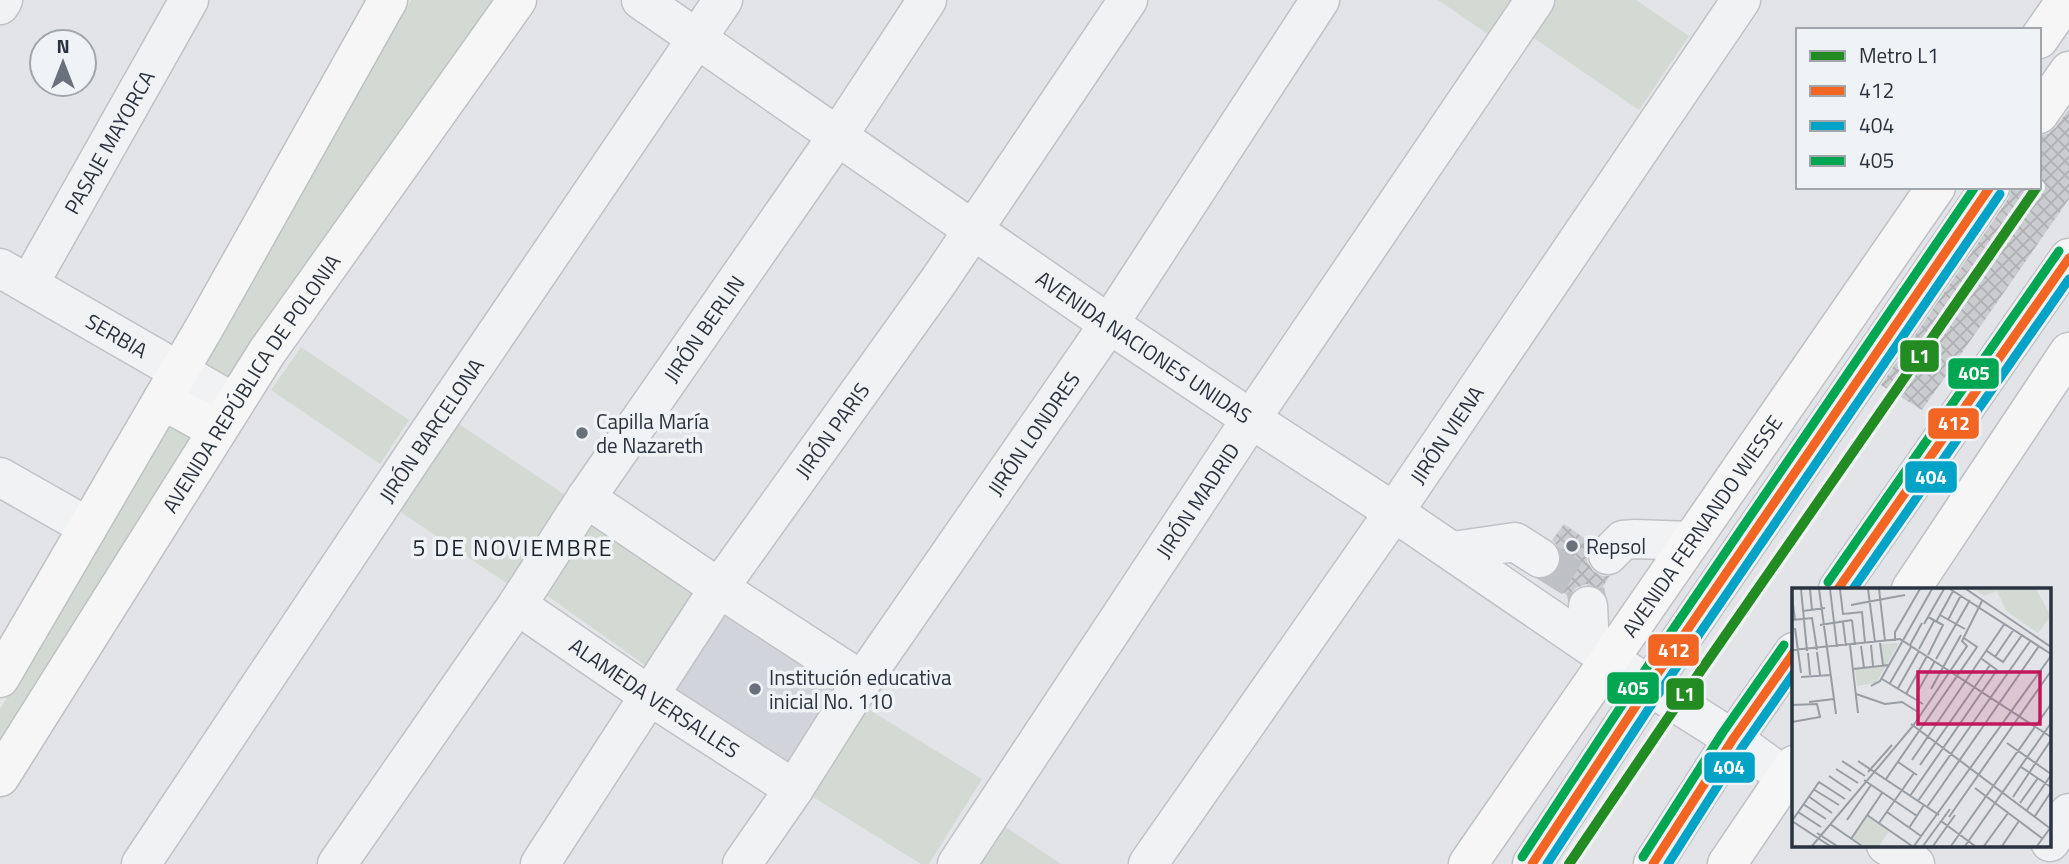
<svg xmlns="http://www.w3.org/2000/svg" width="2069" height="864" font-family="'Titillium Web',sans-serif">
  <style>
    .built { fill: #d1d4da }
    .green { fill: #d3dad3 }
    .building { fill: url(#building-cross-hatch) }
    .lines { fill: none; stroke-linecap: round; stroke-linejoin: round }
    .minor-tunnel { stroke: #bdc1c5; stroke-width: 38; stroke-dasharray: 38 19; stroke-linecap: butt }
    .minor-casing { stroke: #c0c2c5; stroke-width: 41 }
    .major-casing { stroke: #bfc1c4; stroke-width: 41 }
    .minor { stroke: #f1f2f4; stroke-width: 38 }
    .major { stroke: #f6f6f6; stroke-width: 38 }
    .bus-1-casing { stroke: #f0f3f6; stroke-width: 14 }
    .bus-2-casing { stroke: #f0f3f6; stroke-width: 14 }
    .bus-3-casing { stroke: #f0f3f6; stroke-width: 14 }
    .bus-1 { stroke: #f26522; stroke-width: 9 }
    .bus-2 { stroke: #02a3c7; stroke-width: 9 }
    .bus-3 { stroke: #00a651; stroke-width: 9 }
    .metro-1-casing { stroke: #f0f3f6; stroke-width: 16 }
    .metro-1 { stroke: #228b22; stroke-width: 10 }
    .poi-dot { fill: #6a717a; stroke: #f0f3f6; stroke-width: 2.5 }
    .labels { text-anchor: middle; dominant-baseline: central; stroke-width: 7; stroke-linejoin: round; paint-order: stroke }
    .street-label { font-size: 21px; fill: #2a333f; stroke: #f0f3f6 }
    .poi-label { font-size: 21px; fill: #2a333f; stroke: #f0f3f6; text-anchor: start }
    .neighbourhood-label { font-size: 23px; letter-spacing: 2px; fill: #1c2430; stroke: #f0f3f6 }
    .inset-road { fill: none; stroke: #989da4; stroke-width: 2 }
    .view { fill: #c2185b; fill-opacity: 0.15; stroke: #c2185b; stroke-width: 3.5 }
    .inset-edge { fill: none; stroke: #2a333f; stroke-width: 3.5 }
    .line-badge { stroke: #f0f3f6; stroke-width: 2.5 }
    .badge-label { font-size: 19px; text-anchor: middle; font-weight: bold; fill: #fff }
  </style>
  <defs>
    <pattern id="building-cross-hatch" width="8" height="8" patternUnits="userSpaceOnUse" patternTransform="scale(1.75)"><rect width="8" height="8" fill="#cacccf"/><path d="M0 0l8 8M0 8l8-8" fill="none" stroke="#aeb0b3"/></pattern>
  </defs>
  <rect width="100%" height="100%" fill="#e2e4e7"/>
  <!-- built -->
  <path class="built" d="M721,597L852,683L790,781L658,695Z"/>
  <!-- green -->
  <g class="green">
    <path d="M411,0H501L0,748V709L211,355Z"/>
    <path d="M1438,0H1511L1489,35Z"/>
    <path d="M1547,0H1636L1689,36L1639,110L1525,32Z"/>
    <path d="M301,347L409,420L380,464L271,390Z"/>
    <path d="M453,420L570,498L511,586L393,507Z"/>
    <path d="M594,519L701,595L649,668L542,592Z"/>
    <path d="M868,709L982,779L929,864H921L813,797Z"/>
    <path d="M998,822L1061,864H969Z"/>
  </g>
  <!-- building -->
  <g class="building">
    <path d="M2069,109V199L1922,410L1881,385L2008,199L2012,187H2039V136L2049,133L2056,127Z"/>
    <path d="M1564,524L1591,543L1587,550V561L1593,571L1602,576H1610L1601,589L1586,584L1576,588L1568,596L1544,579L1551,577L1559,569L1562,560L1560,549L1552,540Z"/>
  </g>
  <g class="lines">
    <!-- minor-tunnel -->
    <path class="minor-tunnel" d="M1540,558L1585,586L1588,606"/>
    <!-- minor casing -->
    <g class="minor-casing">
      <g id="minor">
        <path id="s1" d="M641,0L1109,324L1251,419L1394,512L1649,686L1733,739L1794,783"/>
        <path d="M0,5L3,0"/>
        <path id="s2" d="M0,268L234,403"/>
        <path id="s3" d="M29,284L189,0"/>
        <path d="M0,477L88,527"/>
        <path d="M586,498L719,588L862,681"/>
        <path d="M1453,551L1515,542L1540,558"/>
        <path d="M1608,555L1623,540L1635,539L1691,541"/>
        <path id="s4" d="M517,605L650,696L794,789"/>
        <path d="M1588,606L1590,645"/>
        <path d="M2050,842L2069,813"/>
        <path d="M1886,845L1915,864"/>
        <path id="s5" d="M141,864L416,452L723,0"/>
        <path id="s6" d="M337,864L517,605L586,498L845,125L927,0"/>
        <path id="s7" d="M540,864L719,588L938,282L1128,0"/>
        <path id="s8" d="M742,864L794,789L862,681L1109,324L1320,0"/>
        <path id="s9" d="M957,864L1251,419L1535,0"/>
        <path id="s10" d="M1148,864L1394,512L1741,0"/>
      </g>
    </g>
    <!-- major casing -->
    <g class="major-casing">
      <g id="major">
        <path d="M2039,39L2066,0"/>
        <path d="M2039,114L2069,71"/>
        <path d="M162,400L217,430"/>
        <path d="M1838,589L2069,258"/>
        <path d="M1911,589L2069,352"/>
        <path d="M0,678L207,323L388,0"/>
        <path id="s11" d="M0,777L267,352L517,0"/>
        <path id="s12" d="M1468,864L1936,187"/>
        <path d="M1532,864L1649,686L1990,187"/>
        <path d="M1653,864L1733,739L1794,652"/>
        <path d="M1727,864L1794,765"/>
      </g>
    </g>
    <!-- minor -->
    <use href="#minor" class="minor"/>
    <!-- major -->
    <use href="#major" class="major"/>
    <!-- bus-1 casing -->
    <g class="bus-1-casing">
      <g id="bus-1">
        <path d="M1838,589L2069,258"/>
        <path d="M1532,864L1649,686L1990,187"/>
        <path d="M1653,864L1733,739L1794,652"/>
      </g>
    </g>
    <!-- bus-2 casing -->
    <g class="bus-2-casing">
      <g id="bus-2">
        <path d="M1853,589L2069,279"/>
        <path d="M1547,864L1659,693L2000,194"/>
        <path d="M1668,864L1743,746L1794,673"/>
      </g>
    </g>
    <!-- bus-3 casing -->
    <g class="bus-3-casing">
      <g id="bus-3">
        <path d="M1828,582L2059,251"/>
        <path d="M1522,857L1639,679L1975,187"/>
        <path d="M1643,857L1723,732L1784,645"/>
      </g>
    </g>
    <!-- bus-1 -->
    <use href="#bus-1" class="bus-1"/>
    <!-- bus-2 -->
    <use href="#bus-2" class="bus-2"/>
    <!-- bus-3 -->
    <use href="#bus-3" class="bus-3"/>
    <!-- metro-1 casing -->
    <g class="metro-1-casing">
      <path id="metro-1" d="M1569,864L1668,718L2037,187"/>
    </g>
    <!-- metro-1 -->
    <use href="#metro-1" class="metro-1"/>
  </g>
  <!-- markers -->
  <g class="poi-dot">
    <circle cx="582" cy="433" r="7"/>
    <circle cx="1572" cy="546" r="7"/>
    <circle cx="755" cy="689" r="7"/>
  </g>
  <g class="labels">
    <!-- street labels -->
    <g class="street-label">
      <text stroke="none"><textPath href="#s3" startOffset="163">PASAJE MAYORCA</textPath></text>
      <text stroke="none"><textPath href="#s6" startOffset="649">JIRÓN BERLIN</textPath></text>
      <text stroke="none"><textPath href="#s2" startOffset="135">SERBIA</textPath></text>
      <text stroke="none"><textPath href="#s1" startOffset="611">AVENIDA NACIONES UNIDAS</textPath></text>
      <text stroke="none"><textPath href="#s11" startOffset="467">AVENIDA REPÚBLICA DE POLONIA</textPath></text>
      <text stroke="none"><textPath href="#s7" startOffset="523">JIRÓN PARIS</textPath></text>
      <text stroke="none"><textPath href="#s5" startOffset="522">JIRÓN BARCELONA</textPath></text>
      <text stroke="none"><textPath href="#s10" startOffset="523">JIRÓN VIENA</textPath></text>
      <text stroke="none"><textPath href="#s8" startOffset="520">JIRÓN LONDRES</textPath></text>
      <text stroke="none"><textPath href="#s9" startOffset="436">JIRÓN MADRID</textPath></text>
      <text stroke="none"><textPath href="#s12" startOffset="411">AVENIDA FERNANDO WIESSE</textPath></text>
      <text stroke="none"><textPath href="#s4" startOffset="166">ALAMEDA VERSALLES</textPath></text>
    </g>
    <!-- poi labels -->
    <g class="poi-label">
      <text x="596" y="421">Capilla María<tspan x="596" dy="24">de Nazareth</tspan></text>
      <text x="1586" y="546">Repsol</text>
      <text x="769" y="677">Institución educativa<tspan x="769" dy="24">inicial No. 110</tspan></text>
    </g>
    <!-- neighbourhood labels -->
    <g class="neighbourhood-label">
      <text x="513" y="547">5 DE NOVIEMBRE</text>
    </g>
  </g>
  <!-- overview -->
  <g transform="translate(1792 588)">
    <rect width="259" height="259" fill="#e2e4e7"/>
    <path d="M181,1H244L259,28L246,45L214,23L205,3L192,8ZM107,55L84,95L65,98L63,81L91,78L88,56ZM75,228L97,243L87,258H72L60,250Z" fill="#d3dad3"/>
    <path class="inset-road" d="M9,1L15,63M18,1L20,22M27,1L44,126M38,1L45,59M48,1L51,26L70,24L73,55M76,1L83,54M87,1L93,53M158,1L259,66M174,1L259,59M0,8L3,32M59,17L113,7M11,23L33,20M148,27L173,41M136,29L151,37L136,67M0,32L20,30L25,62M60,32L63,57M156,32L169,7M51,34L54,58M144,34L161,3M132,36L152,1M28,37L60,32M3,40L9,85M103,53V44L128,1M88,55L91,77M58,57L66,125M79,57L81,78M118,57L130,35M69,58L72,80M127,61L142,33M0,62L108,51L259,149M195,63L211,74L230,47M25,64L28,87M16,65L18,87M203,69L222,41M144,71L178,12M61,81L97,77M9,89L39,87M90,91L131,116M98,95L119,59M79,98L88,93L140,1M106,100L127,63M127,101L143,73M139,101L169,47M64,106L93,116L110,114L126,124M114,106L135,68M17,114L42,111M0,117L25,116L28,129L0,134M119,136L259,241M215,155L259,186M120,172L213,35M50,173L73,188M66,173L147,227M106,174L125,187M128,177L198,77M229,179L259,199M44,181L66,195M76,184L100,157M37,188L59,203M94,191L185,59L172,50M72,192L125,228M183,200L251,251M21,201L47,217M16,208L40,225M118,208L205,82L190,71M221,209L259,152M126,213L239,52M228,215L246,190M11,216L34,231M135,219L247,58M235,222L259,187M6,224L29,239M95,224L129,248M75,227L120,258M243,228L259,204M157,229L259,83M55,232L79,197M149,233L183,258M87,235L122,185M38,236L70,258M117,240L132,217M25,245L45,258M59,251L90,205M20,258L121,138L175,58L170,53L190,13M38,258L0,233L27,194L53,211M122,258L259,68M131,258L158,221M141,258L163,227M159,258L259,116M173,258L259,135M192,258L216,225M210,258L227,233M245,258L259,239"/>
    <path class="view" d="M126,84H248V136H126Z"/>
    <rect width="259" height="259" class="inset-edge"/>
  </g>
  <g class="line-badge">
    <rect x="1899" y="339" width="41" height="34" rx="7" fill="#228b22"/>
    <rect x="1947" y="357" width="53" height="33" rx="7" fill="#00a651"/>
    <rect x="1927" y="407" width="53" height="33" rx="7" fill="#f26522"/>
    <rect x="1904" y="460" width="54" height="34" rx="7" fill="#02a3c7"/>
    <rect x="1647" y="633" width="53" height="34" rx="7" fill="#f26522"/>
    <rect x="1606" y="671" width="54" height="34" rx="7" fill="#00a651"/>
    <rect x="1665" y="677" width="40" height="34" rx="7" fill="#228b22"/>
    <rect x="1703" y="751" width="53" height="33" rx="7" fill="#02a3c7"/>
  </g>
  <g class="badge-label">
    <text x="1920" y="363">L1</text>
    <text x="1974" y="380">405</text>
    <text x="1954" y="430">412</text>
    <text x="1931" y="484">404</text>
    <text x="1674" y="657">412</text>
    <text x="1633" y="695">405</text>
    <text x="1685" y="701">L1</text>
    <text x="1729" y="774">404</text>
  </g>
  <!-- legend -->
  <rect x="1796" y="28" width="245" height="161" fill="#f0f3f6" stroke="#a1a6ad" stroke-width="2"/>
  <rect x="1810" y="51" width="35" height="10" fill="#228b22" stroke="#a1a6ad" stroke-width="2"/>
  <text x="1859" y="63" font-size="21" fill="#2a333f">Metro L1</text>
  <rect x="1810" y="86" width="35" height="10" fill="#f26522" stroke="#a1a6ad" stroke-width="2"/>
  <text x="1859" y="98" font-size="21" fill="#2a333f">412</text>
  <rect x="1810" y="121" width="35" height="10" fill="#02a3c7" stroke="#a1a6ad" stroke-width="2"/>
  <text x="1859" y="133" font-size="21" fill="#2a333f">404</text>
  <rect x="1810" y="156" width="35" height="10" fill="#00a651" stroke="#a1a6ad" stroke-width="2"/>
  <text x="1859" y="168" font-size="21" fill="#2a333f">405</text>
  <!-- north arrow -->
  <g transform="translate(63 63)"><circle r="33" fill="#f0f3f6" stroke="#a1a6ad" stroke-width="2"/>
  <path d="M0-5L12 26L0 18L-12 26Z" fill="#6a717a"/>
  <text y="-10" font-size="19" font-weight="bold" text-anchor="middle" fill="#2a333f">N</text>
  </g>
</svg>
